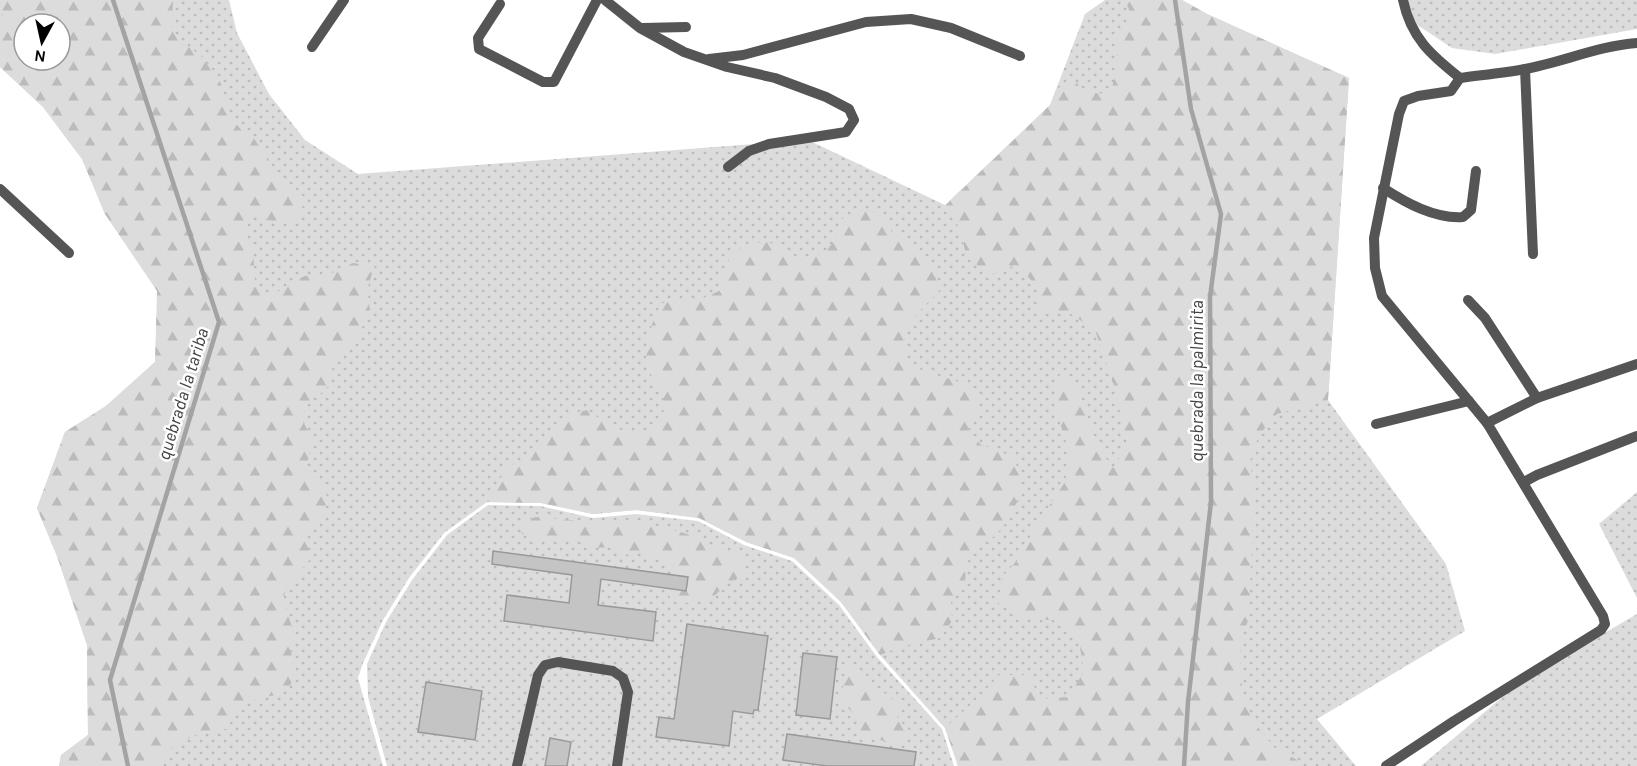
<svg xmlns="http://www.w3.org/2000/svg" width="1637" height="766" font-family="Karla,sans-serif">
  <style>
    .grass { fill: url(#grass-dots); fill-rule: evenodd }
    .forest { fill: url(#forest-firs); fill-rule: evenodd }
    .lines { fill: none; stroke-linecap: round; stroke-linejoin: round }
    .stream { stroke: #a3a3a3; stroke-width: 4.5 }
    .building { fill: #c4c4c4; stroke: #999; stroke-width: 1.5 }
    .street { stroke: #555; stroke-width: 10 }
    .labels { text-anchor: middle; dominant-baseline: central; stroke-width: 5; stroke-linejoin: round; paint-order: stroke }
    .water-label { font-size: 18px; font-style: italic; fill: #444; stroke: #fff }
  </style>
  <defs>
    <pattern id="grass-dots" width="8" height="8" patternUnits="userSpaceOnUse" patternTransform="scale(1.5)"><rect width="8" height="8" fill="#dcdcdc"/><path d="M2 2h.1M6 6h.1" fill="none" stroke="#bbb" stroke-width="1.8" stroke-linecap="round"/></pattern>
    <pattern id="forest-firs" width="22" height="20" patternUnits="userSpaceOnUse" patternTransform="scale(1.5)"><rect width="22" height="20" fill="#dcdcdc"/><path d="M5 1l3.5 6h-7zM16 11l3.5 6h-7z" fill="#bbb"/></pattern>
  </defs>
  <rect width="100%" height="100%" fill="#fff"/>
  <!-- grass -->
  <g class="grass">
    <path d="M0,0H229L237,33L269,94L305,140L358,174L808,140L945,205L1050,105L1085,14L1105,0H1182L1207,14L1349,78L1328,400L1446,564L1465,631L1317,719L1356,766H958L945,728L880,655L841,602L794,558L746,542L699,518L636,510L593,514L541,503L487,502L444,533L409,578L383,620L363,663L358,678L383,766H59L61,755L88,735L87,645L57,556L37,508L65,432L106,406L155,362L158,291L105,214L82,159L43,107L0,67ZM24,24H60V60H24Z"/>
    <path d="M1405,0H1637V29L1495,54L1452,48L1407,18Z"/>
    <path d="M1637,492V598L1599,524Z"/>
    <path d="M488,505L540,506L593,518L636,514L698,521L744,545L792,561L839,605L877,657L942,729L954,766H387L368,697L367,664L386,622L412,580L447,535Z"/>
    <path d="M1637,614V766H1421L1519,683Z"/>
  </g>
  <!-- forest -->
  <g class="forest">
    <path d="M0,0H173L172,30L180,41L200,55L216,74L222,86L228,110L234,121L242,131L253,137L275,170L304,197C303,230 275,227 254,212C250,219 245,228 247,236C248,242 252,248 253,255C256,272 250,275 261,293L273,295L293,281L305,276L330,274L353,263L375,267C372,274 368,283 368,291C368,299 371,306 368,315C359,337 349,344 333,360L331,383L323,392L313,398L306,407L301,418L313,440L307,464L313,475L324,482C332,511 322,513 306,533L307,545L311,558L286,589L283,600L295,636L291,648L293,673L291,684L283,693L250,701L240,708L226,729L205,731L173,745L161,766H59L61,755L88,735L87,645L57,556L37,508L65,432L106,406L155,362L157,291L105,214L82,159L43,107L0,67V23L3,13ZM24,24H60V60H24Z"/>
    <path d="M1124,0H1182L1207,14L1349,78L1328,400L1277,414L1259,435L1250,461L1254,488L1249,618L1240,643V672L1244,699L1256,725L1274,747L1297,760L1299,766H958L945,728L979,697L999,675H1027L1042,699L1068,697L1084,672L1079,641L1053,620L1024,619L998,604L1002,577L1021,556L1033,530L1065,482L1070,455L1053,400L1060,374L1080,393L1097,445L1113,468L1127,445L1115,388L1095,330L1071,314H1039L1037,286L1016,265L990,275L967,257L959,228L946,205L1050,105L1056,90L1071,78C1085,92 1092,95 1111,93L1117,65L1118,36L1126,23L1129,9Z"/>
    <path d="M862,208L881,215L892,232L908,243L924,258L936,273L939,292C925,305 908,320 904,339C903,345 906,353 906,359L923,371L960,382L977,393V412L968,430L981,445L999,450L1015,460L1021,481L1017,502L1008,520L996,535L978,547L966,564L965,585L951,599L952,621L940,638L900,647L880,655L841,602L794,558L746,542L699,518L636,510L593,514L541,503L487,502L507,467L526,458L541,445L552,429L568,414L588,410C603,422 626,438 646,430C652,427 658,423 663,420L664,400L645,363L652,324L662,303L701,299L719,291L723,272L732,254L749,243L769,242L804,261C829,251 835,246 842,219Z"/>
    <path d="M536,517L617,524L636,522L667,528L697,537L706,546L724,549L745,558L743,575L727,584L713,597L691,603L669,601L674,567L641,552L625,555L609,547L595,548L575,540L559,538L537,541L522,534L520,522Z"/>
    <path d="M846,665L862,670L873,684L902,707L897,718L911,732L900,747L881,740L859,737L857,717L841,701Z"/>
  </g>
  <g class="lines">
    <!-- stream -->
    <g class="stream">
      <path d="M113,0L219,322L110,680L128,766"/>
      <path d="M1175,0L1191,109L1221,214L1210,297L1211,502L1188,702L1184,766"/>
    </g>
  </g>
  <!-- building -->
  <g class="building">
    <path d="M493,551L688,577L686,591L601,579L598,605L656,612L653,641L504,621L507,595L569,603L572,575L492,564Z"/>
    <path d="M687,624L768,636L758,710H754L753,714L733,711L729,746L656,737L659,717L674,719Z"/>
    <path d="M803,653L837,657L830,719L796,715Z"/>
    <path d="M426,682L482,691L475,740L418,732Z"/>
    <path d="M787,734L916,752L914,766H827L783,760Z"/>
    <path d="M550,738L571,742L567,766H545Z"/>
  </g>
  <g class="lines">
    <!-- street -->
    <g class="street">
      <path d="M605,0L640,28L684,52L727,67L775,78L826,97L849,109L854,120L846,132L769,144L749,151L728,167"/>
      <path d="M1403,0C1411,38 1431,55 1460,78C1482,75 1504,73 1525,69C1563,62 1598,46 1637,43"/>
      <path d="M500,4L478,38L479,49L543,82H554L597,0"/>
      <path d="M643,28L686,27"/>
      <path d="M312,47L344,0"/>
      <path d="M709,59L743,55L866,22L911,19L951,28L1020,56"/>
      <path d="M1525,69L1533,254"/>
      <path d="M1460,78L1451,91L1418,96L1404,101L1399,114L1374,238L1375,268L1382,296L1487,423"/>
      <path d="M1383,188C1406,203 1435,219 1463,217L1471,210L1476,171"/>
      <path d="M0,189L69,253"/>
      <path d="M1468,300L1485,318L1537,398"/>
      <path d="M1376,424L1469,401"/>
      <path d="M1524,482L1537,475L1637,436"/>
      <path d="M517,766L538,675L545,665L558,662L613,671L623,678L628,692L617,766"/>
      <path d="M1386,766L1454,721L1601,630L1605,624L1603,616L1487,423L1537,398L1637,364"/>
    </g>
  </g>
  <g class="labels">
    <!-- water labels -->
    <g class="water-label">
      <text transform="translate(1197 381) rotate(-90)">quebrada la palmirita</text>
      <text transform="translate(183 394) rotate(-73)">quebrada la tariba</text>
    </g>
  </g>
  <!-- north arrow -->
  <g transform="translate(42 42) rotate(188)"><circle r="28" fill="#ffffff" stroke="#999999" stroke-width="1.5"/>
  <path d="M0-4.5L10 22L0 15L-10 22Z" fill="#000000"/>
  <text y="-9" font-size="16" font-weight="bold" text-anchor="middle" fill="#000000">N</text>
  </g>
</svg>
